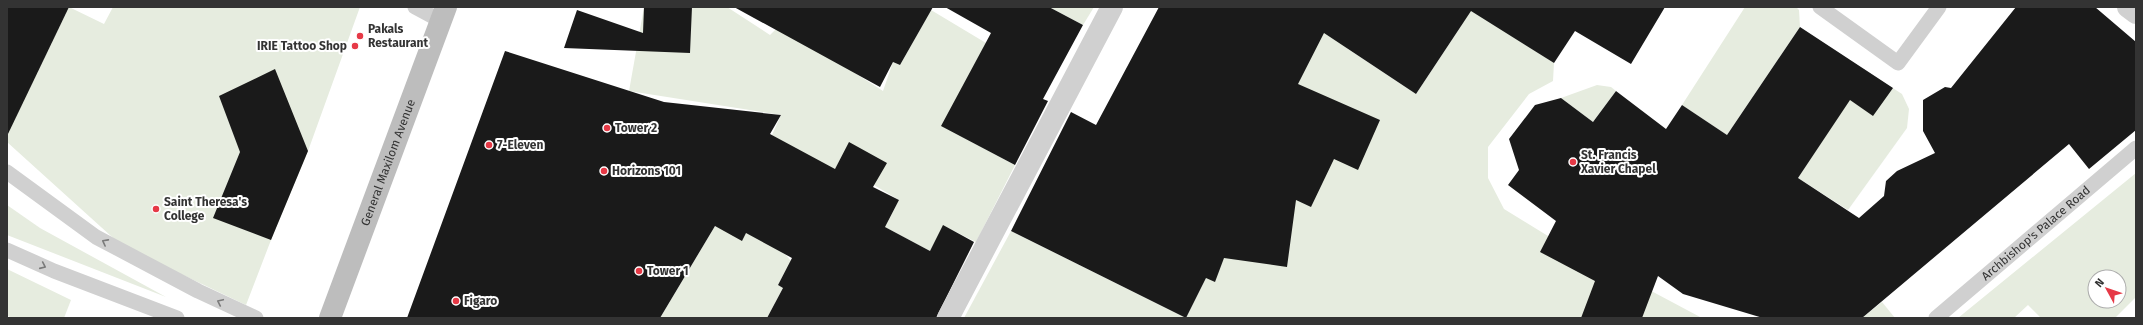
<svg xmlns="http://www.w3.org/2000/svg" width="2143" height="325" font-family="'Fira Sans',sans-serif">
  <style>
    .green { fill: #e6ecdf; fill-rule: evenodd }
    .building { fill: #1a1a1a }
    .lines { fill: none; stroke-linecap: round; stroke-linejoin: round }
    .service { stroke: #d0d0d0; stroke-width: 15 }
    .minor { stroke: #d0d0d0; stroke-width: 22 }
    .tertiary { stroke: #d0d0d0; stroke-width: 22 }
    .secondary { stroke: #bdbdbd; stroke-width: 22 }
    .oneway { stroke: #7a7a7a }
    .poi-dot { fill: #e63946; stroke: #fff; stroke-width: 1.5 }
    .labels { text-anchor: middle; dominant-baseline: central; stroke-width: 4; stroke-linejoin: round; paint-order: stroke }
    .poi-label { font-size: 12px; font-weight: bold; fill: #333; stroke: #fff; text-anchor: start }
    .street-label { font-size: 12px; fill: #333; stroke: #fff }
  </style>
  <rect width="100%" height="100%" fill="#fff"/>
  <!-- green -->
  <g class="green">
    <path d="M69,7L104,24L113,7H360L308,151L271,240L246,305L122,246L7,142V131L14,120Z"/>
    <path d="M644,7H727L770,35L780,25L883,91L893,62L900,65L931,10L986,43L942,126L1015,165L976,242L944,226L930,251L885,227L899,200L874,185L849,143L834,171L772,135L781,115L629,91Z"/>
    <path d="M1049,7H1094L1083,25Z"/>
    <path d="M1433,7H1524L1507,33L1554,63L1553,81L1529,94L1488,147V178L1504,209L1548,236L1702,318H1186L1250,191L1245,188L1327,26L1348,49L1416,94L1461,26Z"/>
    <path d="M1745,7H1796L1799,10L1800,27L1727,135L1682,105Z"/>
    <path d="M1868,72L1902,94L1909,109L1907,128L1848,210L1798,178Z"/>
    <path d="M1597,85L1611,87L1616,91L1593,122L1561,98Z"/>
    <path d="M2136,173V297L2115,318H2041L2028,305L2014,318H1958ZM2095,277H2119V301H2095Z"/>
    <path d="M7,205L40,228L166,297L7,235Z"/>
    <path d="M715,226L720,228L749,227L765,242L786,255L791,261L778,285L783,288L767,318H660Z"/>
    <path d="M1011,231L1186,318H964Z"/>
    <path d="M7,269L71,300L64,318H11L7,315Z"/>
    <path d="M1882,302L1895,318H1862Z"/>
  </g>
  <!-- building -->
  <g class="building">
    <path d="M7,7H69L7,136Z"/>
    <path d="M644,7H692L690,53L564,48L577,10L643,33Z"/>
    <path d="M734,7H933L900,65L893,62L880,87Z"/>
    <path d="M945,7H1049L1083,25L1043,99L1048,101L1015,165L941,126L991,33Z"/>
    <path d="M1159,7H1665L1631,64L1575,31L1554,63L1471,11L1416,94L1324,33L1298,84L1380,120L1358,170L1334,159L1311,207L1296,200L1287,267L1224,258L1215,282L1206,278L1186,318L1011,231L1071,112L1096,125Z"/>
    <path d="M2016,7H2095L2136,42V130L2089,169L2069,144L1862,318H1763L1683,294L1658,276L1642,318H1581L1595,281L1540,252L1556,221L1508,185L1519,170L1509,139L1535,105L1561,98L1593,122L1616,91L1666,129L1682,105L1727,135L1800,27L1893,88L1873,116L1850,100L1798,178L1859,218L1884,196L1886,181L1897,171L1935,153L1923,131V100L1945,87L1951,88Z"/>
    <path d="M505,51L664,102L781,115L770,134L835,169L849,142L887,163L873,187L899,200L885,227L930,251L943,225L974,242L936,318H767L783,288L778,285L792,258L746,233L742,241L715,226L660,318H407Z"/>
    <path d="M275,69L308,151L271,240L213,218L240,152L219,96Z"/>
  </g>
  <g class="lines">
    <!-- service -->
    <g class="service">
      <path d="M415,7L441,21"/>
      <path d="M1820,7L1898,63L1939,7"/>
      <path d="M7,172L96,237L198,291L256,318"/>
      <path d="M7,250L54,271L177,318"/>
      <path id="s1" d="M1936,318L2136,148"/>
    </g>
    <!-- minor -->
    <path class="minor" d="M948,318L1112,7"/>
    <!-- tertiary -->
    <path class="tertiary" d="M2128,7L2136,13"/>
    <!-- secondary -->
    <path class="secondary" id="s2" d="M330,318L446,7"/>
  </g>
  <!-- one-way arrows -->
  <defs><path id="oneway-chevron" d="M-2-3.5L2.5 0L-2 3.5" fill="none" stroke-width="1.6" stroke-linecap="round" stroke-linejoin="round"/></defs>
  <g class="oneway">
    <use href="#oneway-chevron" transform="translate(105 242) rotate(-152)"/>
    <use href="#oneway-chevron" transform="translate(43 266) rotate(24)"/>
    <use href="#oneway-chevron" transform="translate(220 302) rotate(-155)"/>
  </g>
  <!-- markers -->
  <g class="poi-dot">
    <circle cx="360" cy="36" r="4"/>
    <circle cx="355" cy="46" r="4"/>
    <circle cx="607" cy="128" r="4"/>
    <circle cx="489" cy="145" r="4"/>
    <circle cx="1573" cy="162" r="4"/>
    <circle cx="604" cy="171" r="4"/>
    <circle cx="156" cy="209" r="4"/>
    <circle cx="639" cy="271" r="4"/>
    <circle cx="456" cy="301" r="4"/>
  </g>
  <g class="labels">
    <!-- poi labels -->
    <g class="poi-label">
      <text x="368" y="29">Pakals<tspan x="368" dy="14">Restaurant</tspan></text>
      <text x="347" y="46" text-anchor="end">IRIE Tattoo Shop</text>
      <text x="615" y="128">Tower 2</text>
      <text x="497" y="145">7-Eleven</text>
      <text x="1581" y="155">St. Francis<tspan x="1581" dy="14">Xavier Chapel</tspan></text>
      <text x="612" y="171">Horizons 101</text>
      <text x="164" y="202">Saint Theresa's<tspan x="164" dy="14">College</tspan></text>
      <text x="647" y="271">Tower 1</text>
      <text x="464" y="301">Figaro</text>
    </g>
    <!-- street labels -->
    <g class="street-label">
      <text stroke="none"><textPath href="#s2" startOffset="166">General Maxilom Avenue</textPath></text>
      <text stroke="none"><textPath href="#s1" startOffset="131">Archbishop's Palace Road</textPath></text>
    </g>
  </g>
  <!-- border -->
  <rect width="2143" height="325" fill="none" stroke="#333333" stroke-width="16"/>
  <!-- north arrow -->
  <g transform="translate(2107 289) rotate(310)"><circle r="19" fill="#ffffff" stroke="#adadad"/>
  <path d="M0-3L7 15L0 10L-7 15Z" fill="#e63946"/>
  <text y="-6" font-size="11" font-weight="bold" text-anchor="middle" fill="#333333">N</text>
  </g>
</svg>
